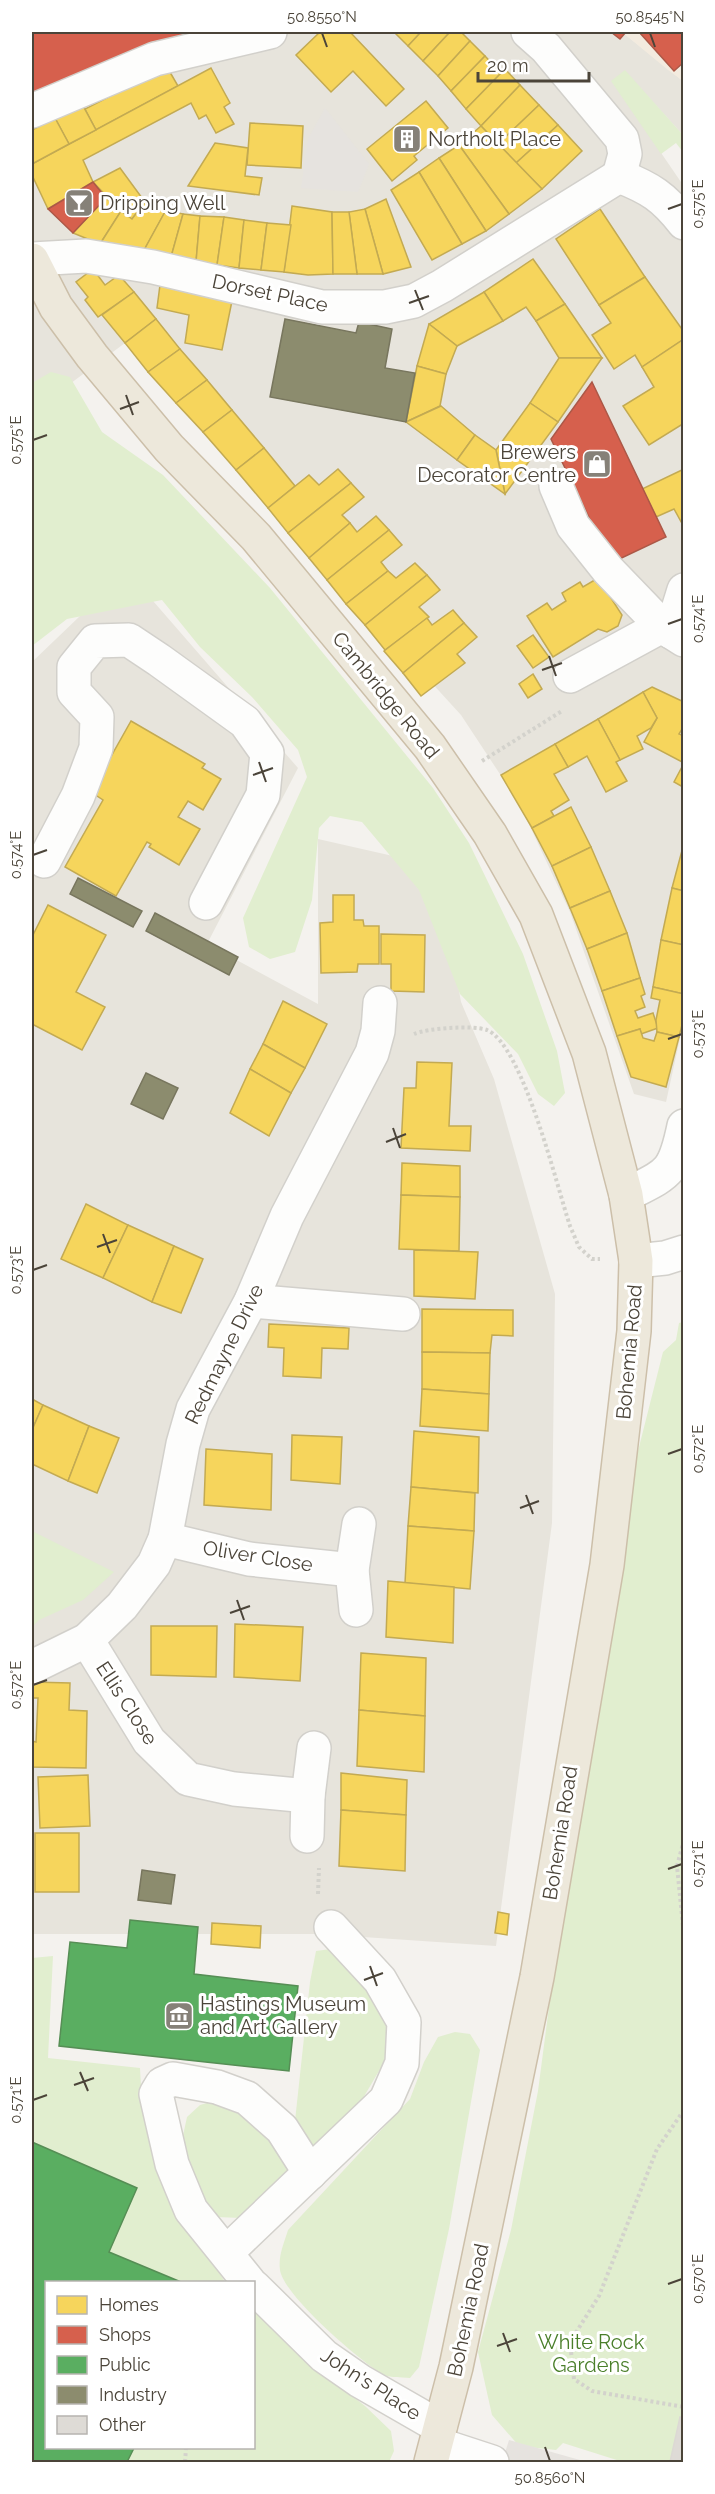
<svg xmlns="http://www.w3.org/2000/svg" width="715" height="2494" font-family="Raleway,sans-serif">
  <style>
    .residential { fill: #e7e4dc }
    .commercial { fill: #f3ebdf }
    .green { fill: #e1eecf }
    .parking { fill: #e6e3df }
    .homes { fill: #f6d55c; stroke: #c3aa52; stroke-width: 1.5 }
    .shops { fill: #d6604d; stroke: #ac5847; stroke-width: 1.5 }
    .public { fill: #5aae61; stroke: #568e55; stroke-width: 1.5 }
    .industry { fill: #8c8c6e; stroke: #78765e; stroke-width: 1.5 }
    .building { fill: #dedbd6; stroke: #dcd9d4; stroke-width: 1.5 }
    .lines { fill: none; stroke-linecap: round; stroke-linejoin: round }
    .minor-casing { stroke: #d2d0cb; stroke-width: 36 }
    .highway-casing { stroke: #ccbfa9; stroke-width: 36 }
    .path { stroke: #d3d2cc; stroke-width: 4; stroke-dasharray: 3 3; stroke-linecap: butt }
    .minor { stroke: #fdfdfc; stroke-width: 33 }
    .highway { stroke: #ede8db; stroke-width: 33 }
    .ticks { fill: none; stroke: #4b4439; stroke-width: 2 }
    .labels { text-anchor: middle; dominant-baseline: central; stroke-width: 6; stroke-linejoin: round; paint-order: stroke }
    .poi-label { font-size: 20px; fill: #4b4439; stroke: #fff; text-anchor: start }
    .street-label { font-size: 20px; fill: #4b4439; stroke: #fff }
    .park-label { font-size: 20px; fill: #4a7f2a; stroke: #fff }
    .neatline { fill: none; stroke: #4b4439; stroke-width: 2 }
    .ticks-label { font-size: 15px; text-anchor: middle; fill: #4b4439 }
  </style>
  <rect width="100%" height="100%" fill="#f4f2ee"/>
  <!-- residential -->
  <g class="residential">
    <path d="M32,32H622L683,81V135L625,71L612,81L683,185L684,1020L666,1102L634,1094L570,912L519,803L461,715L148,372L125,343L32,412Z"/>
    <path d="M127,571L298,768L207,944L318,1004V839L437,866L461,1002L494,1079L555,1294L552,1523L496,1946L319,1934H32V662Z"/>
  </g>
  <!-- commercial -->
  <path class="commercial" d="M622,32H683V81L668,70Z"/>
  <!-- green -->
  <g class="green">
    <path d="M625,70L683,135V152L676,143L661,154L611,81Z"/>
    <path d="M51,372L70,377L102,432L163,475L270,588L433,788L469,843L523,954L557,1051L565,1093L554,1106L538,1094L518,1054L460,994L419,890L362,822L330,816L319,828L312,900L295,952L270,959L249,947L243,918L307,777L298,750L252,697L200,647L162,600L67,619L32,646V383Z"/>
    <path d="M683,1322V2462H623L563,2443L556,2450L519,2446L492,2415L478,2352L511,2230L538,2091L559,1931L637,1455L663,1352L676,1340L679,1323Z"/>
    <path d="M32,1531L114,1572L83,1600L39,1620L32,1627Z"/>
    <path d="M331,1949L345,1962L391,2023L386,2059L359,2105L319,2145L306,2146L295,2121L310,1982L316,1951Z"/>
    <path d="M53,1956L48,2058L140,2068L142,2105L160,2176L225,2282H181L109,2252L136,2188L32,2142V1958Z"/>
    <path d="M455,2032L470,2034L480,2050L449,2229L419,2367L410,2378C401,2377 389,2378 382,2374C359,2360 284,2296 280,2270C278,2256 284,2243 288,2230L410,2099L424,2062L438,2037Z"/>
    <path d="M221,2099L247,2109L288,2160L287,2178L241,2218L217,2217L202,2201L182,2140L187,2117L200,2105Z"/>
    <path d="M254,2311L294,2351L365,2406L391,2431L394,2451L389,2462H127L134,2448H254Z"/>
  </g>
  <!-- parking -->
  <g class="parking">
    <path d="M325,108L369,164L358,192L301,188L308,139Z"/>
    <path d="M509,2440L587,2462H502Z"/>
  </g>
  <!-- homes -->
  <g class="homes">
    <path d="M320,32H350L404,89L386,106L353,71L331,92L296,55Z"/>
    <path d="M394,32H421L408,46Z"/>
    <path d="M421,32H450L423,61L408,46Z"/>
    <path d="M450,32H461L470,41L438,76L423,61Z"/>
    <path d="M470,41L485,56L451,91L438,76Z"/>
    <path d="M485,56L501,73L466,109L451,91Z"/>
    <path d="M167,67L178,86L96,130L85,109Z"/>
    <path d="M211,68L230,103L224,107L234,124L216,133L206,115L199,119L191,103L83,160L93,182L48,209L32,175V164Z"/>
    <path d="M505,69L520,85L481,126L466,109Z"/>
    <path d="M520,85L539,105L498,144L481,126Z"/>
    <path d="M426,101L448,128L414,156L417,160L392,181L367,149Z"/>
    <path d="M82,104L96,130L69,144L55,118Z"/>
    <path d="M539,105L558,125L516,163L498,144Z"/>
    <path d="M55,118L69,144L32,164V130Z"/>
    <path d="M250,123L303,126L301,168L247,165Z"/>
    <path d="M558,125L582,151L542,189L516,163Z"/>
    <path d="M481,126L542,189L509,214L459,145Z"/>
    <path d="M215,143L248,148L245,176L262,178L259,195L188,186Z"/>
    <path d="M459,145L509,214L486,231L439,158Z"/>
    <path d="M439,158L486,231L462,244L419,172Z"/>
    <path d="M120,168L145,202L132,219L121,211L93,182Z"/>
    <path d="M419,172L462,244L432,260L391,190Z"/>
    <path d="M106,198L121,211L100,244L73,233Z"/>
    <path d="M386,199L411,267L383,274L365,209Z"/>
    <path d="M145,202L166,210L143,252L100,244L121,211L132,219Z"/>
    <path d="M292,206L332,212L333,274L308,275L284,272Z"/>
    <path d="M365,209L383,274H357L349,212Z"/>
    <path d="M600,209L645,277L599,305L556,239Z"/>
    <path d="M166,210L183,214L171,257L143,252Z"/>
    <path d="M332,212H349L357,274H333Z"/>
    <path d="M183,214L200,216L196,262L171,257Z"/>
    <path d="M200,216L224,217L217,265L196,262Z"/>
    <path d="M224,217L244,220L239,268L217,265Z"/>
    <path d="M244,220L267,223L261,270L239,268Z"/>
    <path d="M267,223L291,225L284,272L261,270Z"/>
    <path d="M533,259L565,304L536,321L526,307L503,321L484,292Z"/>
    <path d="M93,269L105,285L119,275L134,292L98,317L85,300L88,297L76,282Z"/>
    <path d="M645,277L684,332V339L642,367L635,355L614,369L592,335L611,323L599,305Z"/>
    <path d="M160,285L232,301L222,350L185,343L189,315L157,308Z"/>
    <path d="M134,292L156,319L125,343L102,315Z"/>
    <path d="M484,292L503,321L457,346L429,324Z"/>
    <path d="M565,304L602,358H559L536,321Z"/>
    <path d="M156,319L180,349L148,372L125,343Z"/>
    <path d="M429,324L457,346L446,374L417,366Z"/>
    <path d="M684,339V429L681,425L649,445L623,406L654,387L642,367Z"/>
    <path d="M180,349L207,380L176,403L148,372Z"/>
    <path d="M559,358H602L558,422L530,403Z"/>
    <path d="M417,366L446,374L440,406L406,422Z"/>
    <path d="M207,380L232,410L203,432L176,403Z"/>
    <path d="M530,403L558,422L505,494L496,450Z"/>
    <path d="M441,406L475,435L457,460L406,422Z"/>
    <path d="M232,410L264,448L236,470L203,432Z"/>
    <path d="M475,435L496,450L505,494L457,460Z"/>
    <path d="M264,448L295,486L268,508L236,470Z"/>
    <path d="M338,469L351,483L288,533L268,508L309,475L319,485Z"/>
    <path d="M684,469V527L674,509L656,517L642,489Z"/>
    <path d="M351,483L364,497L342,515L350,523L309,558L288,533Z"/>
    <path d="M376,516L389,530L327,580L309,558L350,523L357,532Z"/>
    <path d="M389,530L402,545L381,562L388,571L346,604L327,580Z"/>
    <path d="M415,563L427,575L365,625L346,604L388,571L396,578Z"/>
    <path d="M427,575L440,590L419,607L429,617L385,650L365,625Z"/>
    <path d="M598,578L622,615L618,626L607,632L598,629L553,657L527,616L547,603L552,610L566,601L562,593L580,582L583,587Z"/>
    <path d="M453,610L464,623L403,673L384,651L427,618L432,625Z"/>
    <path d="M464,623L477,637L457,654L465,663L421,696L403,673Z"/>
    <path d="M533,635L549,657L533,668L517,646Z"/>
    <path d="M533,674L542,689L528,698L519,684Z"/>
    <path d="M652,687L684,702V726L679,734L684,736V763L644,742L657,718L643,692Z"/>
    <path d="M643,692L657,718L651,728L637,736L643,749L620,760L598,719Z"/>
    <path d="M598,719L620,760L616,762L627,781L606,792L587,756L568,767L555,744Z"/>
    <path d="M131,721L205,764L202,768L221,779L203,810L188,801L178,817L200,829L179,865L149,847L151,844L147,842L116,896L65,867L103,800L91,792Z"/>
    <path d="M555,744L568,767L554,774L569,800L551,811L554,816L532,828L501,775Z"/>
    <path d="M684,763V786L683,787L674,782Z"/>
    <path d="M571,807L591,847L552,866L532,828Z"/>
    <path d="M684,843V891L672,888Z"/>
    <path d="M591,847L610,891L570,908L552,866Z"/>
    <path d="M672,888L684,891V945L661,940Z"/>
    <path d="M610,891L627,933L587,949L570,908Z"/>
    <path d="M333,895H354V920H363L364,926H379V964H358L357,972L321,973L320,923L333,922Z"/>
    <path d="M48,905L106,935L76,992L105,1007L82,1050L32,1024V937Z"/>
    <path d="M627,933L640,978L602,991L587,949Z"/>
    <path d="M381,934L425,935L424,992L391,991V964H381Z"/>
    <path d="M661,940L684,945V994L653,987Z"/>
    <path d="M640,978L645,994L641,996L645,1007L635,1011L638,1018L653,1013L658,1028L641,1034L640,1029L617,1036L602,991Z"/>
    <path d="M653,987L684,994V1017L679,1037L657,1032L656,1020L660,1000L651,998Z"/>
    <path d="M283,1001L327,1024L305,1068L263,1044Z"/>
    <path d="M640,1029L643,1038L654,1041L657,1032L679,1037L666,1087L631,1077L617,1036Z"/>
    <path d="M263,1044L305,1068L291,1093L250,1069Z"/>
    <path d="M417,1062L452,1063L449,1126H471L470,1151L401,1148L404,1088H416Z"/>
    <path d="M250,1069L291,1093L269,1136L230,1113Z"/>
    <path d="M402,1163L460,1166V1197L401,1195Z"/>
    <path d="M401,1195L460,1197L459,1251L399,1249Z"/>
    <path d="M86,1204L128,1225L103,1278L61,1259Z"/>
    <path d="M128,1225L174,1246L152,1302L103,1278Z"/>
    <path d="M174,1246L203,1259L181,1313L152,1302Z"/>
    <path d="M414,1250L478,1252L475,1299L414,1296Z"/>
    <path d="M422,1309L513,1310V1336L492,1335L490,1353L422,1352Z"/>
    <path d="M269,1324L349,1328L348,1349L322,1348L321,1378L283,1376L284,1348L268,1347Z"/>
    <path d="M422,1352L490,1353L489,1394L422,1389Z"/>
    <path d="M422,1389L489,1394L488,1431L420,1426Z"/>
    <path d="M32,1399L43,1405L32,1430Z"/>
    <path d="M43,1405L89,1426L68,1481L32,1464V1430Z"/>
    <path d="M89,1426L119,1438L97,1493L68,1481Z"/>
    <path d="M414,1431L479,1437L478,1493L411,1487Z"/>
    <path d="M292,1435L342,1437L340,1484L291,1480Z"/>
    <path d="M206,1449L272,1454L271,1510L204,1505Z"/>
    <path d="M411,1487L475,1493L474,1531L408,1526Z"/>
    <path d="M408,1526L474,1531L470,1589L405,1583Z"/>
    <path d="M388,1581L454,1587L453,1643L386,1637Z"/>
    <path d="M235,1624L303,1627L300,1681L234,1677Z"/>
    <path d="M151,1626H217L216,1677L151,1675Z"/>
    <path d="M361,1653L426,1658L425,1716L359,1710Z"/>
    <path d="M32,1682L70,1683L69,1710L87,1711L86,1768L32,1767V1741L36,1742L38,1698H32Z"/>
    <path d="M359,1710L425,1716L424,1772L357,1766Z"/>
    <path d="M341,1773L407,1780L406,1815L341,1810Z"/>
    <path d="M88,1775L90,1826L40,1828L38,1777Z"/>
    <path d="M341,1810L406,1815L405,1871L339,1866Z"/>
    <rect x="35" y="1833" width="44" height="59"/>
    <path d="M498,1912L509,1914L507,1935L495,1933Z"/>
    <path d="M212,1923L261,1926L260,1948L211,1944Z"/>
  </g>
  <!-- shops -->
  <g class="shops">
    <path d="M32,32H204L32,96Z"/>
    <path d="M611,32H626L620,39Z"/>
    <path d="M639,32H684V62L674,71Z"/>
    <path d="M93,182L106,198L73,233L48,209Z"/>
    <path d="M592,382L666,537L611,563L551,439Z"/>
  </g>
  <!-- public -->
  <g class="public">
    <path d="M130,1920L198,1927L194,1974L298,1986L289,2071L59,2046L70,1942L127,1948Z"/>
    <path d="M32,2142L137,2188L109,2252L181,2282H46V2448H134L127,2462H32Z"/>
  </g>
  <!-- industry -->
  <g class="industry">
    <path d="M285,319L356,333L359,322L392,329L385,368L415,373L406,422L270,397Z"/>
    <path d="M78,878L142,911L133,927L70,894Z"/>
    <path d="M155,913L238,957L229,975L146,931Z"/>
    <path d="M146,1073L178,1088L163,1119L131,1104Z"/>
    <path d="M142,1870L175,1875L171,1904L138,1900Z"/>
  </g>
  <!-- building -->
  <path class="building" d="M680,2417L684,2418V2462H670Z"/>
  <g class="lines">
    <!-- minor casing -->
    <g class="minor-casing">
      <g id="minor">
        <path d="M528,32L546,48L622,139L625,154L619,176"/>
        <path d="M32,111L155,59L270,32"/>
        <path d="M619,176C650,188 664,197 684,223"/>
        <path d="M32,259L86,256L153,267L322,307H385L414,301L442,286L619,176"/>
        <path d="M556,486L573,526L608,570L662,626L684,640"/>
        <path d="M671,632L684,590"/>
        <path d="M570,676L662,626"/>
        <path d="M44,861L78,796L96,748L97,717L74,692V667L95,641L129,640L159,660L245,722L267,753L263,795L206,903"/>
        <path d="M626,1195C669,1173 674,1174 684,1126"/>
        <path d="M636,1261L665,1258L684,1252"/>
        <path d="M251,1301L403,1314"/>
        <path d="M165,1539L249,1559L352,1570"/>
        <path d="M356,1610L352,1570L359,1524"/>
        <path d="M87,1640L149,1741L188,1779L234,1789L308,1796"/>
        <path d="M32,1667L87,1640L122,1606L154,1564L165,1539L183,1444L193,1409L251,1301L287,1216L372,1053L378,1031L380,1003"/>
        <path d="M307,1836L308,1796L314,1748"/>
        <path d="M227,2252L386,2100L402,2063L404,2022L380,1980L331,1927"/>
        <path d="M249,2282L191,2210L172,2164L156,2094L162,2084L173,2079L217,2087L247,2098L282,2129L310,2173"/>
        <path d="M254,2287L324,2356L360,2381L440,2427"/>
        <path d="M437,2444L492,2462"/>
      </g>
    </g>
    <!-- highway casing -->
    <g class="highway-casing">
      <path id="highway" d="M32,260L56,307L92,356L169,448L256,537L430,747L490,834L536,915L589,1053L626,1195L636,1261L634,1331L607,1565L537,1977L456,2367L431,2462"/>
    </g>
    <!-- path -->
    <g class="path">
      <path d="M482,761L562,711"/>
      <path d="M414,1034C428,1028 473,1025 487,1030C523,1045 557,1187 570,1226L579,1247L592,1259H600"/>
      <path d="M684,1840L677,1866L684,1936"/>
      <path d="M318,1894L319,1868"/>
      <path d="M684,2110L657,2149L599,2296L570,2342L574,2379L592,2391L684,2407"/>
      <path d="M185,2462L186,2448"/>
    </g>
    <!-- minor -->
    <use href="#minor" class="minor"/>
    <!-- highway -->
    <use href="#highway" class="highway"/>
  </g>
  <!-- ticks -->
  <path class="ticks" d="M322,33L327,47M650,33L655,47M668,209L682,204M415,290L423,310M409,303L429,296M126,395L133,415M120,409L139,402M33,440L47,435M668,624L682,619M549,656L556,676M542,670L562,663M259,762L266,782M253,775L273,768M33,855L47,850M668,1039L682,1034M393,1128L400,1148M386,1142L406,1134M103,1234L110,1253M97,1247L117,1240M33,1270L47,1265M668,1454L682,1449M526,1495L533,1514M520,1508L539,1501M237,1600L244,1620M230,1613L250,1606M33,1685L47,1680M668,1869L682,1864M370,1966L377,1986M364,1980L383,1973M80,2072L88,2091M74,2085L94,2078M33,2100L47,2095M668,2284L682,2279M503,2333L510,2352M497,2346L517,2339M545,2447L550,2461"/>
  <!-- icons -->
  <defs>
    <g id="building-square" transform="scale(1.5)"><rect x="-9" y="-9" width="18" height="18" rx="4" fill="#868178" stroke="#fff"/><path d="M-4-6H4V6H1V3H-1V6H-4ZM-2.5-4.3h1.7v1.8h-1.7ZM.8-4.3h1.7v1.8H.8ZM-2.5-1h1.7V.8h-1.7ZM.8-1h1.7V.8H.8Z" fill="#fff"/></g>
    <g id="bar-square" transform="scale(1.5)"><rect x="-9" y="-9" width="18" height="18" rx="4" fill="#868178" stroke="#fff"/><path d="M-6-5H6L.8 .8V4.5H3.5V6h-7V4.5H-.8V.8Z" fill="#fff"/></g>
    <g id="shop-square" transform="scale(1.5)"><rect x="-9" y="-9" width="18" height="18" rx="4" fill="#868178" stroke="#fff"/><path d="M-5-2.5h2.3a2.7 3.5 0 0 1 5.4 0H5L5.5 6h-11ZM-1.5-2.5h3a1.5 2.3 0 0 0-3 0Z" fill="#fff"/></g>
    <g id="museum-square" transform="scale(1.5)"><rect x="-9" y="-9" width="18" height="18" rx="4" fill="#868178" stroke="#fff"/><path d="M0-6L6-3V-2H-6V-3ZM-5-1h2V3h-2ZM-1-1h2V3h-2ZM3-1h2V3H3ZM-6 4H6V6H-6Z" fill="#fff"/></g>
  </defs>
  <g fill-rule="evenodd">
    <use href="#building-square" x="407" y="139"/>
    <use href="#bar-square" x="79" y="203"/>
    <use href="#shop-square" x="597" y="464"/>
    <use href="#museum-square" x="179" y="2016"/>
  </g>
  <g class="labels">
    <!-- poi labels -->
    <g class="poi-label">
      <text x="428" y="139">Northolt Place</text>
      <text x="100" y="203">Dripping Well</text>
      <text x="576" y="452" text-anchor="end">Brewers<tspan x="576" dy="23">Decorator Centre</tspan></text>
      <text x="200" y="2004">Hastings Museum<tspan x="200" dy="23">and Art Gallery</tspan></text>
    </g>
    <!-- street labels -->
    <g class="street-label">
      <text transform="translate(270 293) rotate(12)">Dorset Place</text>
      <text transform="translate(386 695) rotate(51)">Cambridge Road</text>
      <text transform="translate(629 1352) rotate(-85)">Bohemia Road</text>
      <text transform="translate(224 1354) rotate(-64)">Redmayne Drive</text>
      <text transform="translate(258 1556) rotate(9)">Oliver Close</text>
      <text transform="translate(127 1703) rotate(57)">Ellis Close</text>
      <text transform="translate(560 1833) rotate(-81)">Bohemia Road</text>
      <text transform="translate(468 2310) rotate(-78)">Bohemia Road</text>
      <text transform="translate(371 2384) rotate(33)">John's Place</text>
    </g>
    <!-- park labels -->
    <g class="park-label">
      <text x="591" y="2342">White Rock<tspan x="591" dy="23">Gardens</tspan></text>
    </g>
  </g>
  <!-- border -->
  <rect width="715" height="2494" fill="none" stroke="#ffffff" stroke-width="66"/>
  <!-- legend -->
  <rect x="45" y="2281" width="210" height="168" fill="#ffffff" stroke="#b7b4b0" stroke-width="1.5"/>
  <rect x="57" y="2296" width="30" height="18" fill="#f6d55c" stroke="#b7b4b0" stroke-width="1.5"/>
  <text x="99" y="2311" font-size="18" fill="#4b4439">Homes</text>
  <rect x="57" y="2326" width="30" height="18" fill="#d6604d" stroke="#b7b4b0" stroke-width="1.5"/>
  <text x="99" y="2341" font-size="18" fill="#4b4439">Shops</text>
  <rect x="57" y="2356" width="30" height="18" fill="#5aae61" stroke="#b7b4b0" stroke-width="1.5"/>
  <text x="99" y="2371" font-size="18" fill="#4b4439">Public</text>
  <rect x="57" y="2386" width="30" height="18" fill="#8c8c6e" stroke="#b7b4b0" stroke-width="1.5"/>
  <text x="99" y="2401" font-size="18" fill="#4b4439">Industry</text>
  <rect x="57" y="2416" width="30" height="18" fill="#dedbd6" stroke="#b7b4b0" stroke-width="1.5"/>
  <text x="99" y="2431" font-size="18" fill="#4b4439">Other</text>
  <!-- scale -->
  <path d="M478 72v9h111v-9" fill="none" stroke="#4b4439" stroke-width="3"/>
  <text x="487" y="72" font-size="18" fill="#4b4439" stroke="#ffffff" stroke-width="4.5" paint-order="stroke">20 m</text>
  <rect x="33" y="33" width="649" height="2428" class="neatline"/>
  <g class="ticks-label">
    <text x="322" y="22">50.8550°N</text>
    <text x="650" y="22">50.8545°N</text>
    <text transform="translate(698 204) rotate(-90)" y="5">0.575°E</text>
    <text transform="translate(16 440) rotate(-90)" y="5">0.575°E</text>
    <text transform="translate(698 619) rotate(-90)" y="5">0.574°E</text>
    <text transform="translate(16 855) rotate(-90)" y="5">0.574°E</text>
    <text transform="translate(698 1034) rotate(-90)" y="5">0.573°E</text>
    <text transform="translate(16 1270) rotate(-90)" y="5">0.573°E</text>
    <text transform="translate(698 1449) rotate(-90)" y="5">0.572°E</text>
    <text transform="translate(16 1685) rotate(-90)" y="5">0.572°E</text>
    <text transform="translate(698 1864) rotate(-90)" y="5">0.571°E</text>
    <text transform="translate(16 2100) rotate(-90)" y="5">0.571°E</text>
    <text transform="translate(698 2279) rotate(-90)" y="5">0.570°E</text>
    <text x="550" y="2483">50.8560°N</text>
  </g>
</svg>
